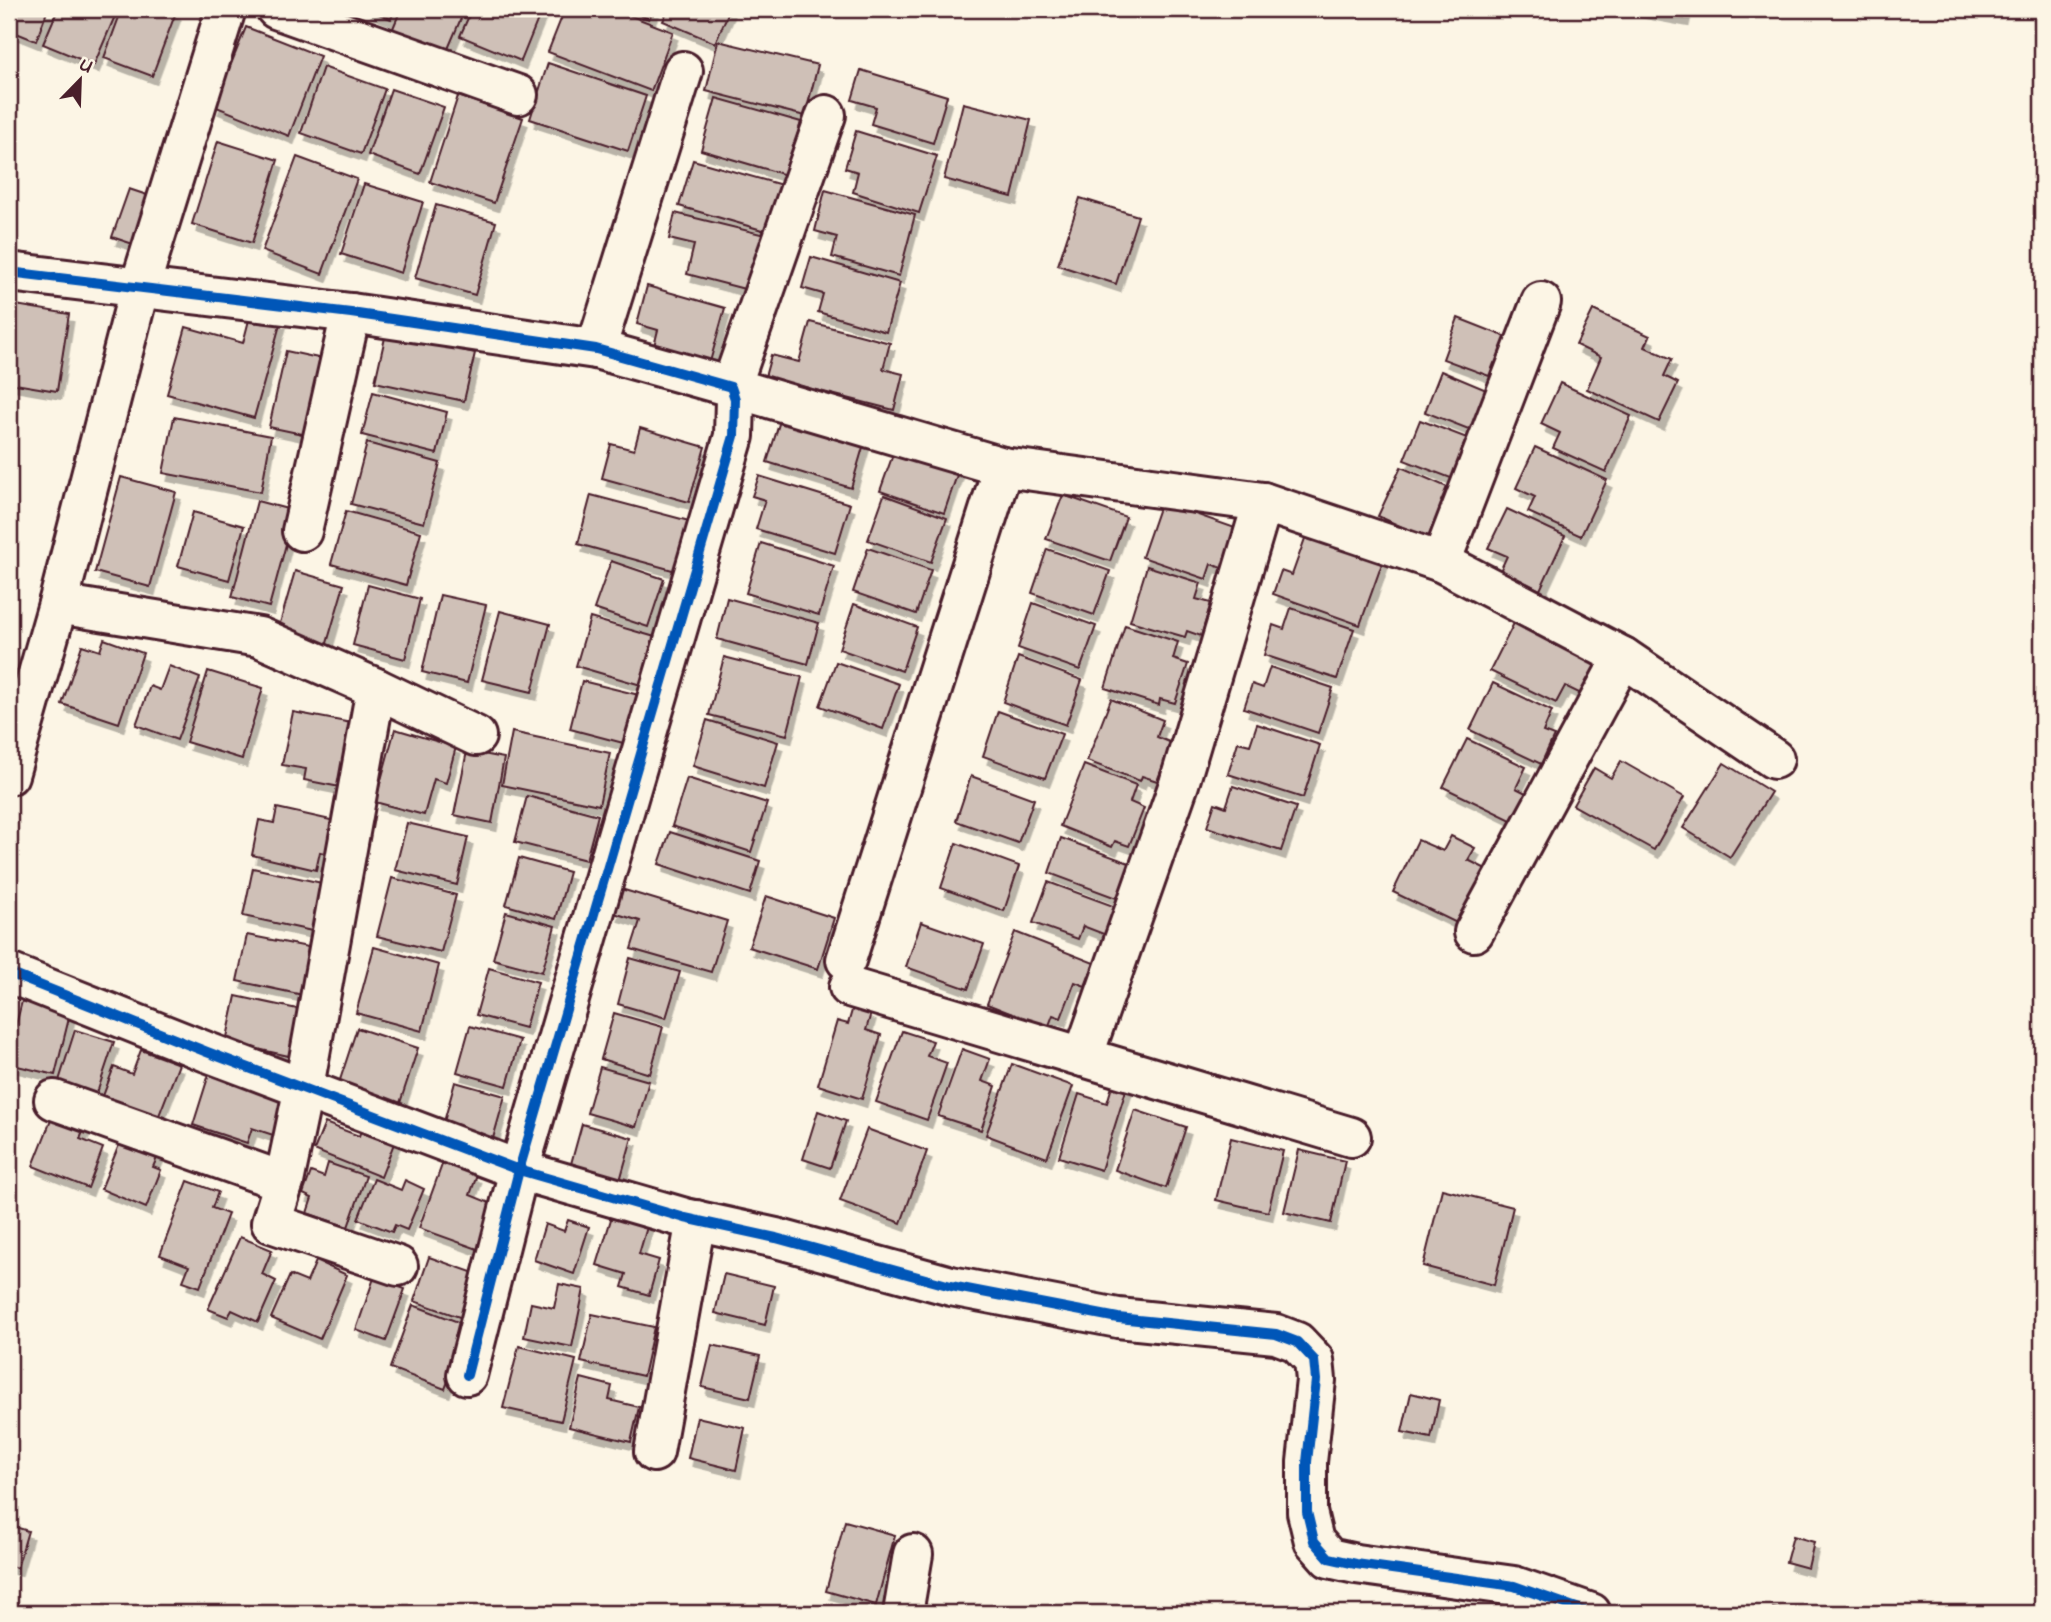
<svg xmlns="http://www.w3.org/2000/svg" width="2051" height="1622" font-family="'Architects Daughter',sans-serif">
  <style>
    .building { fill: #cfc0b7; stroke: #4a1f2b; stroke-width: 2; filter: url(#shadow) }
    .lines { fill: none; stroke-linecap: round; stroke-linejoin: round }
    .minor-casing { stroke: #4a1f2b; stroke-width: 44 }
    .minor { stroke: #fcf5e5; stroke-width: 38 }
    .cycleway-casing { stroke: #fcf5e5; stroke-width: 15 }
    .cycleway { stroke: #0057b8; stroke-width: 10 }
  </style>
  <defs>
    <filter id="shadow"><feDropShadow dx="4.5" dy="8" stdDeviation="0" flood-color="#0004"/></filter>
  </defs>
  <rect width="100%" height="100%" fill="#fcf5e5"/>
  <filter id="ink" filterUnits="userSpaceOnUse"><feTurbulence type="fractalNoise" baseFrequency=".0143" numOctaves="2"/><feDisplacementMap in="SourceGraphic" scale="14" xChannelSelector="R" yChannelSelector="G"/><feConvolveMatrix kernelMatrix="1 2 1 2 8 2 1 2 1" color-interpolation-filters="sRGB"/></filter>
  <g filter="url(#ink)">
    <!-- building -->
    <g class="building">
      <path d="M9,9H48L36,41L9,30Z"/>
      <path d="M58,9H118L94,65L43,44Z"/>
      <path d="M122,9H169L176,12L152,76L104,58Z"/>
      <path d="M366,9H395L391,19Z"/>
      <path d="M401,9H465L445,56L391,33Z"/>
      <path d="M472,9H542L521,61L460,36Z"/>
      <path d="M565,9H613L673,32L651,91L548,52Z"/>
      <path d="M625,9H654L649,19Z"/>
      <path d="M668,9H730L715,43L663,21Z"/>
      <path d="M1635,9H1686L1684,18Z"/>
      <path d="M246,27L320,56L289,136L214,106Z"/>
      <path d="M718,41L818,65L805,116L706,91Z"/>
      <path d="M548,63L646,96L628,151L530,119Z"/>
      <path d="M323,67L385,89L361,154L301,133Z"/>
      <path d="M861,70L947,96L933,143L871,124L876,107L852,100Z"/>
      <path d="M391,89L444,107L420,174L368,155Z"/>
      <path d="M458,96L523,118L494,203L430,182Z"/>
      <path d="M716,98L801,122L786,175L701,150Z"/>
      <path d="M963,103L1031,120L1012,197L944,179Z"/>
      <path d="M856,131L937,156L919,213L853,192L858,172L845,168Z"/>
      <path d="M218,141L278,160L252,243L192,224Z"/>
      <path d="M297,157L357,179L322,274L262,251Z"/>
      <path d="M693,160L789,187L776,234L679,206Z"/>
      <path d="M364,184L423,202L401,273L341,254Z"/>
      <path d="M129,189L153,197L136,245L112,237Z"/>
      <path d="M825,190L915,215L899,276L832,257L837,237L815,231Z"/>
      <path d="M1080,198L1138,216L1116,284L1058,265Z"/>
      <path d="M436,205L496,222L475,295L415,278Z"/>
      <path d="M675,213L773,237L760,293L687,274L694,245L669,239Z"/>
      <path d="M811,257L900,283L886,332L818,312L823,294L802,288Z"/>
      <path d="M647,286L725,308L708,369L652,354L658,330L637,324Z"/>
      <path d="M16,305L69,314L57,391L9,383V352Z"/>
      <path d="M1593,310L1650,336L1645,347L1672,359L1664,376L1678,383L1659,422L1587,389L1601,357L1576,345Z"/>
      <path d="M1458,318L1514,340L1503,367L1494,363L1489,376L1443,359Z"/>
      <path d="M249,320L281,321L254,418L167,394L186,327L243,343Z"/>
      <path d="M810,322L890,343L883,369L903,374L894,410L765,377L771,355L799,362Z"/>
      <path d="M386,333L475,353L464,401L375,382Z"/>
      <path d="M286,351L323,359L307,435L269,427Z"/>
      <path d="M1441,371L1496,394L1486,420L1477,416L1471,430L1425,412Z"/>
      <path d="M1560,383L1631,416L1606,472L1553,448L1560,433L1541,424Z"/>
      <path d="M373,392L447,412L437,454L362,435Z"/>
      <path d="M783,411L866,437L851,488L767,462Z"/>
      <path d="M174,417L271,436L261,492L163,473Z"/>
      <path d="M1420,420L1467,438L1461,451L1470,455L1461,482L1404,460Z"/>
      <path d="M640,428L705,447L689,502L602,478L611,444L634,450Z"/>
      <path d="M367,443L440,463L424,523L351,504Z"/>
      <path d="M896,446L959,469L944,513L880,491Z"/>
      <path d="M1535,447L1607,480L1581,536L1528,512L1535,497L1516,488Z"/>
      <path d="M1401,467L1447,487L1441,501L1450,505L1433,541L1378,516Z"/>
      <path d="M759,476L850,504L835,553L756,529L765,500L752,496Z"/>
      <path d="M121,477L176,492L150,587L95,572Z"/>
      <path d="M591,495L689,521L676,571L578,544Z"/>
      <path d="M884,495L947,518L931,562L868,540Z"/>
      <path d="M1063,495L1126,517L1110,561L1046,539Z"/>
      <path d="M257,501L295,511L269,607L232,597Z"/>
      <path d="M1161,502L1238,529L1224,569L1211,564L1206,579L1142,557Z"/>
      <path d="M1507,509L1565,536L1540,590L1500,571L1507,556L1488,548Z"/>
      <path d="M346,511L421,532L406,585L331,564Z"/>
      <path d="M193,512L244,526L229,580L178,566Z"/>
      <path d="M1308,530L1384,558L1360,625L1273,594L1281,571L1292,575Z"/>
      <path d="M761,543L834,566L819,615L746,593Z"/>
      <path d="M868,548L931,570L916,614L853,592Z"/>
      <path d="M1047,549L1110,571L1094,615L1032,593Z"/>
      <path d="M611,561L664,579L648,627L594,609Z"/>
      <path d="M1147,566L1201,583L1196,599L1211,603L1201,636L1187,631L1185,637L1130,621Z"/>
      <path d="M295,571L344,585L325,650L276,637Z"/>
      <path d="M368,585L420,599L405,659L353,645Z"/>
      <path d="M440,595L486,605L467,683L422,672Z"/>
      <path d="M727,598L819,623L808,664L717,639Z"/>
      <path d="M1033,603L1096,626L1080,670L1018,648Z"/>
      <path d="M854,604L917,627L902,671L839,649Z"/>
      <path d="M1291,608L1354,629L1337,679L1264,655L1273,625L1284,629Z"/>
      <path d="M500,611L550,624L532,692L482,680Z"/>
      <path d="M1518,615L1606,659L1587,697L1565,686L1556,703L1490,671Z"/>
      <path d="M590,618L655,637L641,685L576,666Z"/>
      <path d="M1125,625L1178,642L1173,659L1188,664L1175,703L1160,699L1159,705L1105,688Z"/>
      <path d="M104,639L143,653L119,723L62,704L82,645L100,651Z"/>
      <path d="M724,657L802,677L787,735L709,715Z"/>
      <path d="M1018,657L1082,680L1066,725L1003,702Z"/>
      <path d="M836,662L899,684L883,729L820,706Z"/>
      <path d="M169,666L200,678L177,740L136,725L150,686L160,690Z"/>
      <path d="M1270,667L1333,688L1318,733L1244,708L1252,684L1263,688Z"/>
      <path d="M208,671L263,688L242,759L186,742Z"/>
      <path d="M582,681L639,695L627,744L570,729Z"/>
      <path d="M1493,683L1552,711L1543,732L1554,736L1541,764L1470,730Z"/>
      <path d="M1111,699L1163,720L1157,737L1172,743L1157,781L1142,776L1140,781L1087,761Z"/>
      <path d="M998,711L1062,734L1045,778L983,756Z"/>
      <path d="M293,712L357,724L345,788L304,780L306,769L282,765Z"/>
      <path d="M707,720L778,742L764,788L693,766Z"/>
      <path d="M1257,724L1320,745L1303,798L1228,774L1238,742L1250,745Z"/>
      <path d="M395,729L456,747L446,783L434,779L424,815L375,802Z"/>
      <path d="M512,732L610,753L599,805L502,785Z"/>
      <path d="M1467,739L1526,767L1516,788L1526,793L1513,821L1443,787Z"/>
      <path d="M467,751L504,758L492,823L454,815Z"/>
      <path d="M1621,761L1684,797L1654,850L1573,805L1594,768L1611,778Z"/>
      <path d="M1724,763L1771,792L1730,857L1683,828Z"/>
      <path d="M1084,765L1136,785L1130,802L1144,808L1129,846L1115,841L1112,847L1060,826Z"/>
      <path d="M971,776L1034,799L1018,843L956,821Z"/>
      <path d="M687,778L767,803L751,852L672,826Z"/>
      <path d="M1233,786L1296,807L1281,851L1207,827L1215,803L1226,807Z"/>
      <path d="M527,796L598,815L586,860L515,842Z"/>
      <path d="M277,808L344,823L337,856L320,852L316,870L252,855L259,820L274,823Z"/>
      <path d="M407,823L468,837L457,885L395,870Z"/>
      <path d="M670,832L760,861L750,894L659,864Z"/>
      <path d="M1451,836L1475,848L1468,860L1494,873L1467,928L1393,892L1418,840L1443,851Z"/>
      <path d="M1061,838L1132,864L1119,899L1049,873Z"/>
      <path d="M956,843L1019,866L1004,911L941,888Z"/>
      <path d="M519,858L569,872L556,919L506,905Z"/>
      <path d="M253,868L322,883L312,931L243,916Z"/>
      <path d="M392,878L456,895L441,952L377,936Z"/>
      <path d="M1048,882L1116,907L1106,935L1083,926L1078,939L1033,923Z"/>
      <path d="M621,889L727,921L711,972L631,949L640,921L614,913Z"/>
      <path d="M766,896L834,918L818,969L749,947Z"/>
      <path d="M506,912L555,926L542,972L493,959Z"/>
      <path d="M921,922L984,944L968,989L906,967Z"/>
      <path d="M1015,932L1094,963L1085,986L1075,982L1061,1018L1053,1015L1048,1028L987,1004Z"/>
      <path d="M247,935L313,948L303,995L237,981Z"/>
      <path d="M374,947L439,965L422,1031L356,1013Z"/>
      <path d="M630,958L680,972L666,1018L618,1004Z"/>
      <path d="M489,968L538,982L525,1028L476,1015Z"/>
      <path d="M236,996L302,1010L293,1057L226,1042Z"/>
      <path d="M22,1001L70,1014L55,1075L9,1064V1053Z"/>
      <path d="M853,1007L871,1013L866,1030L881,1035L862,1099L818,1085L837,1021L848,1024Z"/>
      <path d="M614,1013L663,1027L650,1074L601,1059Z"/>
      <path d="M470,1026L520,1040L507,1086L457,1072Z"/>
      <path d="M357,1028L418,1048L400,1103L339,1083Z"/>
      <path d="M75,1030L114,1042L96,1096L58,1084Z"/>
      <path d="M902,1031L933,1041L927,1056L947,1063L927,1120L876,1102Z"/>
      <path d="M962,1049L990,1059L982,1081L996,1086L981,1130L938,1116Z"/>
      <path d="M141,1050L179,1064L158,1118L103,1096L114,1067L132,1074Z"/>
      <path d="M1012,1064L1073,1086L1047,1158L986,1135Z"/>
      <path d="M600,1067L649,1081L636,1127L587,1113Z"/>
      <path d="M210,1071L286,1096L273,1135L252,1128L247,1143L193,1125Z"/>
      <path d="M455,1082L505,1096L492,1142L442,1129Z"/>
      <path d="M1113,1083L1127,1087L1101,1170L1059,1157L1079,1094L1107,1103Z"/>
      <path d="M55,1110L87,1122L80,1139L103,1148L88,1188L33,1166Z"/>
      <path d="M1135,1110L1186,1127L1166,1188L1115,1170Z"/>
      <path d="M818,1111L846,1121L830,1168L803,1159Z"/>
      <path d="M365,1120L398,1133L381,1177L314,1150L325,1123L359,1136Z"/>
      <path d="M582,1124L632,1138L619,1184L569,1171Z"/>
      <path d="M867,1129L927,1151L901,1223L840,1201Z"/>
      <path d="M123,1135L160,1151L153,1167L161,1170L146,1208L101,1189Z"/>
      <path d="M1231,1138L1283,1151L1268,1212L1216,1200Z"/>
      <path d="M1299,1150L1345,1161L1331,1223L1284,1212Z"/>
      <path d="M443,1162L477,1175L470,1195L500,1207L483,1251L419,1228Z"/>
      <path d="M328,1163L366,1176L348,1227L307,1213L312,1198L303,1194L311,1172L324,1177Z"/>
      <path d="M374,1179L401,1190L405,1180L424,1189L407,1230L395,1225L392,1232L358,1219Z"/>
      <path d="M188,1181L218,1192L212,1208L228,1214L200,1287L183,1281L189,1266L160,1255Z"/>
      <path d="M1442,1189L1513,1207L1494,1285L1423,1266Z"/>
      <path d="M615,1206L650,1217L639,1254L659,1260L649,1295L622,1287L626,1274L597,1265Z"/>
      <path d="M568,1220L589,1227L574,1274L534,1260L545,1224L564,1231Z"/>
      <path d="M240,1237L272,1250L262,1274L276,1281L258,1322L232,1310L228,1317L208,1309Z"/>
      <path d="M429,1257L480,1275L465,1319L414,1301Z"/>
      <path d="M316,1261L347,1275L320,1339L271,1318L290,1275L307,1282Z"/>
      <path d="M724,1274L774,1286L765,1325L715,1313Z"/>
      <path d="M374,1278L405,1289L386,1341L356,1330Z"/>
      <path d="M559,1284L584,1289L572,1347L524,1337L531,1303L554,1308Z"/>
      <path d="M413,1305L469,1326L445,1389L390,1368Z"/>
      <path d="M592,1314L654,1327L643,1376L581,1362Z"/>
      <path d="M712,1345L760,1356L750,1398L702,1387Z"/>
      <path d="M519,1346L576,1360L561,1421L503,1408Z"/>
      <path d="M581,1378L612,1386L609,1400L639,1407L631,1442L569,1427Z"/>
      <path d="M1411,1393L1439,1400L1431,1438L1402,1432Z"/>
      <path d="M697,1417L745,1428L736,1470L688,1458Z"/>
      <path d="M845,1521L895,1535L876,1605L826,1591Z"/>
      <path d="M9,1525L28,1531L17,1568L9,1566Z"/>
      <path d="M1793,1536L1814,1542L1808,1568L1786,1562Z"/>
      <path d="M1773,1608L1799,1613H1772Z"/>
    </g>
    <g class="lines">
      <!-- minor casing -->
      <g class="minor-casing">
        <g id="minor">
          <path d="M276,9L518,95"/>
          <path d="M826,115L731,387L1003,467L1263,502L1441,562L1541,302"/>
          <path d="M9,272L351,313L596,349L731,387L735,399L734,436L519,1170L467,1375"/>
          <path d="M596,349L683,71"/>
          <path d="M302,531L351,313"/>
          <path d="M1441,562L1623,657L1774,759"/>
          <path d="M58,604L259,637L376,688L476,736"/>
          <path d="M376,688L304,1087L284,1182L271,1223L398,1266"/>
          <path d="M9,775L58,604L140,286L226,9"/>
          <path d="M1474,932L1623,657"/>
          <path d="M846,960L1003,467"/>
          <path d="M9,973L207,1052L519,1170L685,1218L776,1238L951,1286L1118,1318L1276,1334L1297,1342L1314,1360L1316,1380L1307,1462V1512L1314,1541L1329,1558L1356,1564L1514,1586L1591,1613"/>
          <path d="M849,987L1351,1137"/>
          <path d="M1083,1057L1179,784L1263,502"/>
          <path d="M54,1100L284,1182"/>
          <path d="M654,1452L696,1220"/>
          <path d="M903,1613L913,1554"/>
        </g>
      </g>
      <!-- minor -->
      <use href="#minor" class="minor"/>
      <!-- cycleway casing -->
      <g class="cycleway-casing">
        <g id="cycleway">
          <path d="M9,272L351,313L596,349L731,387L735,399L734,436L519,1170L467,1375"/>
          <path d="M9,973L207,1052L519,1170L685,1218L776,1238L951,1286L1118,1318L1276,1334L1297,1342L1314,1360L1316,1380L1307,1462V1512L1314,1541L1329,1558L1356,1564L1514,1586L1591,1613"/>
        </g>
      </g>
      <!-- cycleway -->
      <use href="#cycleway" class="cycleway"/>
    </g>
  </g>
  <!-- margin -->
  <rect width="2051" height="1622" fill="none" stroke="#fcf5e5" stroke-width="35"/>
  <rect x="18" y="18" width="2016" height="1587" fill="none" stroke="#4a1f2b" stroke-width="2.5" filter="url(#ink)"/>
  <!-- north arrow -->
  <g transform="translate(80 80) rotate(23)" stroke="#fcf5e5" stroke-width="5" paint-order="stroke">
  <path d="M0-5L12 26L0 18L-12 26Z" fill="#4a1f2b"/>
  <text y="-10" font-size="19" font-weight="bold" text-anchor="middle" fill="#4a1f2b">U</text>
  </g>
</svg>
